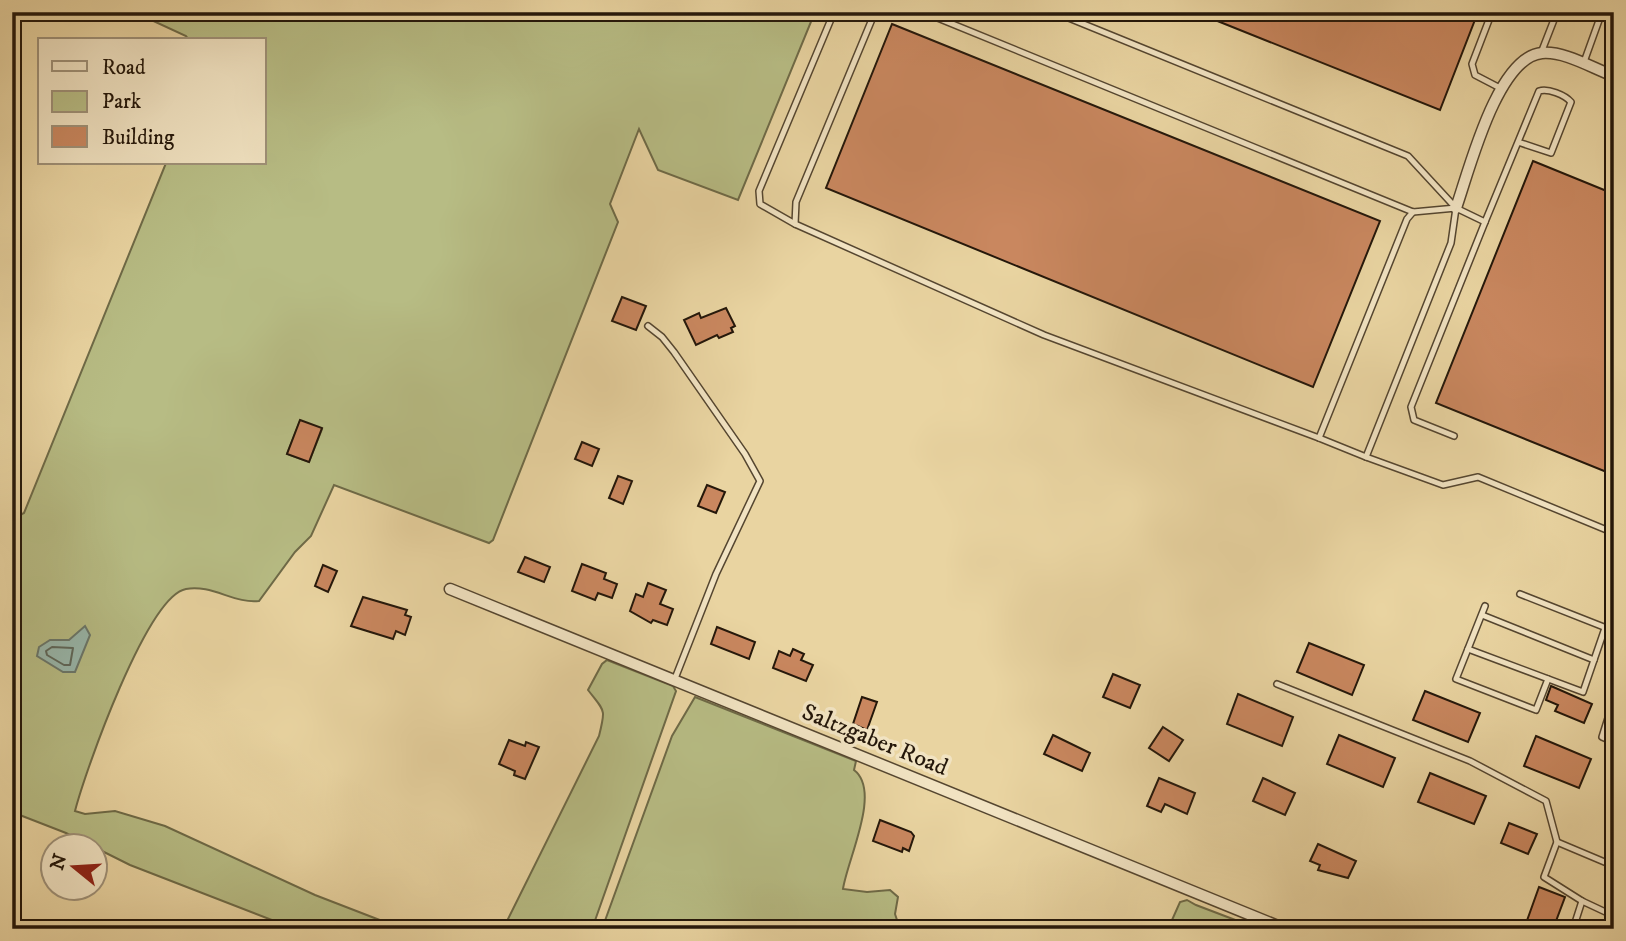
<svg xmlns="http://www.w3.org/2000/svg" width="1626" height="941" font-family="'IM FELL DW Pica',serif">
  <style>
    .green { fill: #b7bc84; stroke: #6e6a47; stroke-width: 2; fill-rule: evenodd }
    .water { fill: #98b7ab; stroke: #6a776b; stroke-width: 2 }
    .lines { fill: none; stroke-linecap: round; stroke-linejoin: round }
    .shore { stroke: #5e675a; stroke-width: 2 }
    .building { fill: #c9875f; stroke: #24170a; stroke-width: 2 }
    .lane-casing { stroke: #554630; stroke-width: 8 }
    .street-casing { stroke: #554630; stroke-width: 13 }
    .lane { stroke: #f1e3c2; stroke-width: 5 }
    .street { stroke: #f1e3c2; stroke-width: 10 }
    .labels { text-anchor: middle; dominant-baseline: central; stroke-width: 7; stroke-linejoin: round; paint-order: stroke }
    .street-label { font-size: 24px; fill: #24170a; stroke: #f1e3c2 }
  </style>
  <rect width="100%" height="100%" fill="#e9d4a1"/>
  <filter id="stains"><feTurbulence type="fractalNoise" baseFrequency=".00286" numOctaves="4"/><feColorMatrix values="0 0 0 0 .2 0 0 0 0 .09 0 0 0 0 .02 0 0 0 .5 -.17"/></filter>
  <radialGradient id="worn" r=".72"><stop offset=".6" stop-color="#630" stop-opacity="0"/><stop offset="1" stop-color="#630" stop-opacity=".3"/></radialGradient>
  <!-- green -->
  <g class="green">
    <path d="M134,12H815L738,200L658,170L639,129L610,204L618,222L493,540L489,543L334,485L311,536L295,552L259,601C235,604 211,584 186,589C147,596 85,772 75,811L85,814L115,811L165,826L315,895L403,929H295L130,865L66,833L12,812V519L24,513L166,163H264V40H189L186,36ZM300,421L322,429L309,462L287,454Z"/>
    <path d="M607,660L673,686L676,691L592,929H503L599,736C606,708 605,712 588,690L602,664Z"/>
    <path d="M695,697L856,761L854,770C882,791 847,860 843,889L867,892L890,890L898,897L895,914L900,929H602L672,736Z"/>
    <path d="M1187,900L1196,905L1259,929H1168L1180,902Z"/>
  </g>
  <!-- water -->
  <path class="water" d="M85,626L90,635L75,672H63L37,656L39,647L50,640H69Z"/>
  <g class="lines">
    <!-- shore -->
    <path class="shore" d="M52,647L73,648L70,665H64L47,655L46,651Z"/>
  </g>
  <!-- building -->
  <g class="building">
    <path d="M1195,12H1478L1440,110Z"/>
    <path d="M892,24L1380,221L1313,387L826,188Z"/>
    <path d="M1533,161L1614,194V475L1436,403Z"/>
    <path d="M622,297L646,306L636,330L612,321Z"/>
    <path d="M726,308L735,326L731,328L733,332L719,338L717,335L696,345L684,320L699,313L701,318Z"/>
    <path d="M300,420L322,428L309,462L287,454Z"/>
    <path d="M582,442L599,449L592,466L575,459Z"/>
    <path d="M618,476L632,481L623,504L609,498Z"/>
    <path d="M707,485L725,492L716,513L698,506Z"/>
    <path d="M525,557L550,567L544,582L518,572Z"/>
    <path d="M582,564L606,573L604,579L617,584L612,598L598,593L595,600L572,591Z"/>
    <path d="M323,565L337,571L328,592L315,586Z"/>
    <path d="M648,583L666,590L660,604L673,609L667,625L653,620L651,623L630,611L636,594L643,597Z"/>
    <path d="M363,597L407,610L405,615L411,617L405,635L396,631L393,639L351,626Z"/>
    <path d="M717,627L755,642L749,659L711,644Z"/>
    <path d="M1309,643L1364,665L1352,695L1297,672Z"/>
    <path d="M793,649L804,654L801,660L813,665L806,681L773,668L779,651L790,656Z"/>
    <path d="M1113,674L1140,685L1130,708L1103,697Z"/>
    <path d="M1551,686L1592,704L1584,723L1555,711L1558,705L1546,700Z"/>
    <path d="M1425,691L1480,713L1468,742L1413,720Z"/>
    <path d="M1238,694L1293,717L1282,746L1227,724Z"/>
    <path d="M862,697L877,702L867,730L853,724Z"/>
    <path d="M1163,727L1183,740L1169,761L1149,748Z"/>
    <path d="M1053,735L1090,753L1082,771L1044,754Z"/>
    <path d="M1339,735L1395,758L1383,787L1327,764Z"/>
    <path d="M1536,736L1591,759L1579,788L1524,766Z"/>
    <path d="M509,740L525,746L526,742L539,747L525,779L514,775L515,771L499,764Z"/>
    <path d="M1430,773L1486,796L1474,824L1418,802Z"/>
    <path d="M1159,778L1195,793L1187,814L1165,804L1161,812L1147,806Z"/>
    <path d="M1263,778L1295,793L1285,815L1253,801Z"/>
    <path d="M880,820L911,832L914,836L909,851L903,848L902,852L873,841Z"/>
    <path d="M1509,823L1537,834L1528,854L1501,843Z"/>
    <path d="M1318,844L1356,861L1348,878L1318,870L1320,865L1310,861Z"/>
    <path d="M1539,887L1565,897L1553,929H1524Z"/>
  </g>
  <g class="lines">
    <!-- lane casing -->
    <g class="lane-casing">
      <g id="lane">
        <path d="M875,12L796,202L795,224L1044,335L1319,438L1407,219L1413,212"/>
        <path d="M923,12L1413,212L1456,208"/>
        <path d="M1054,12L1408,156L1456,208L1485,222L1539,91C1548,88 1565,95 1571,102L1551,153L1518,142"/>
        <path d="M1492,12L1472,64L1475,75L1500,88"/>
        <path d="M1541,53L1557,12"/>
        <path d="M1584,62L1602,12"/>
        <path d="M1456,208L1451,243L1366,457L1443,485L1478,477L1614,533"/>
        <path d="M795,224L760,204L759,191L834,12"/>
        <path d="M648,326L662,337L674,352L745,454L760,481L716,574L674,681"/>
        <path d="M1454,436L1414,420L1411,407L1485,222"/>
        <path d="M1319,438L1366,457"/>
        <path d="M1520,594L1614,631"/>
        <path d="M1485,606L1456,679L1536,710L1548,679"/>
        <path d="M1482,615L1594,660"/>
        <path d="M1468,649L1583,692L1605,628"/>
        <path d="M1277,684L1470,761L1546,801L1557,842L1614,866"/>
        <path d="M1614,699L1602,737L1614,742"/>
        <path d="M1557,842L1544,877L1582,901"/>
        <path d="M1573,929L1582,901L1614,916"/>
      </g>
    </g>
    <!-- street casing -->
    <g class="street-casing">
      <g id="street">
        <path d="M1456,208C1469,171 1497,57 1542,53C1565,51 1592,68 1614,76"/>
        <path d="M450,589L1285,929"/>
      </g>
    </g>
    <!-- lane -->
    <use href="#lane" class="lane"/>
    <!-- street -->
    <use href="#street" class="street"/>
  </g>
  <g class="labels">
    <!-- street labels -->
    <g class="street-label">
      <text transform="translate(875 740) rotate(22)">Saltzgaber Road</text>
    </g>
  </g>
  <!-- margin -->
  <rect width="1626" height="941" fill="none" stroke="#e9d4a1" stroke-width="42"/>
  <rect x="14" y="14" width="1598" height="913" fill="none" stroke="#24170a" stroke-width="3.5"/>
  <rect x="21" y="21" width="1584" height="899" fill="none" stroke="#24170a" stroke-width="2"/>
  <!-- legend -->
  <rect x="38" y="38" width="228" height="126" fill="#f1e3c2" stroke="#9f9178" stroke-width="2"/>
  <rect x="52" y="61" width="35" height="10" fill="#f1e3c2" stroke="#9f9178" stroke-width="2"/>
  <text x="102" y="74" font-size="21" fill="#24170a">Road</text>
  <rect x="52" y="91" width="35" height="21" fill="#b7bc84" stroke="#9f9178" stroke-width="2"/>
  <text x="102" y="108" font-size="21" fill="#24170a">Park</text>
  <rect x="52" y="126" width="35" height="21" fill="#c9875f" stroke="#9f9178" stroke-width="2"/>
  <text x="102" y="144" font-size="21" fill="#24170a">Building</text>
  <!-- north arrow -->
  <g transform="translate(74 867) rotate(288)"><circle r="33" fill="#f1e3c2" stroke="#9f9178" stroke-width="2"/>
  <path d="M0-5L12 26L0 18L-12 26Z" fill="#8f2418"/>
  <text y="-10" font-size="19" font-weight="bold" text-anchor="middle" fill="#24170a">N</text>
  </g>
  <rect width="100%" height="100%" filter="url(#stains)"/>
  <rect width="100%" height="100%" fill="url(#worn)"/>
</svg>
